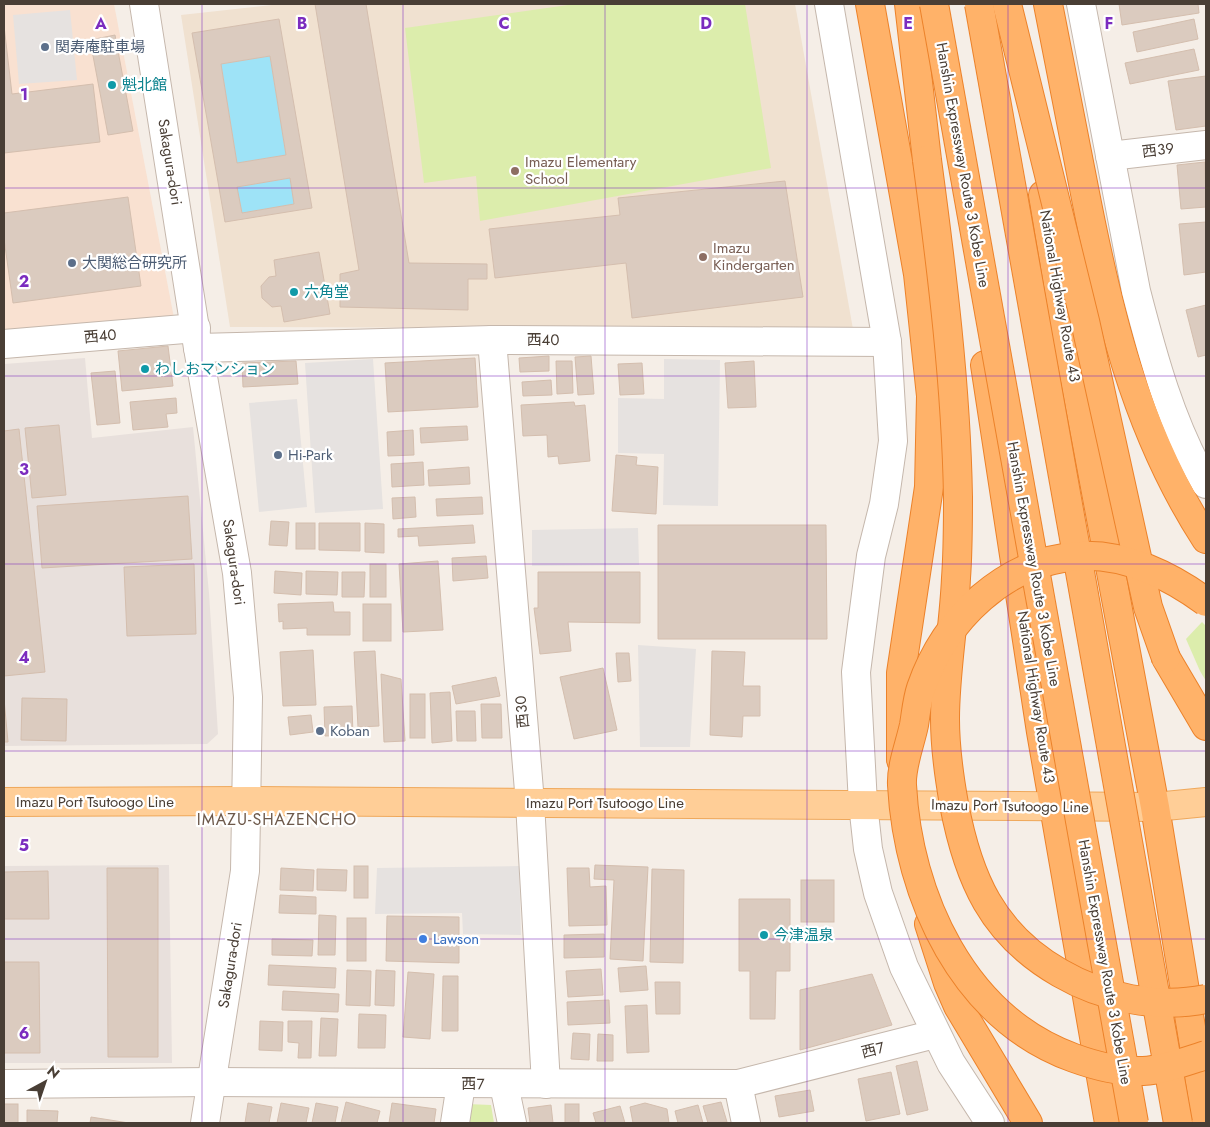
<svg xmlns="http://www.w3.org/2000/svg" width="1210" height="1127" font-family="Jost,'Noto Sans JP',sans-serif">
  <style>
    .commercial { fill: #f9e1d1 }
    .industrial { fill: #e8e0dc }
    .education { fill: #f0e1d0 }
    .green { fill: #dcedac }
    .parking { fill: #e6e2e0 }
    .water { fill: #9ee3f7 }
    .building { fill: #dbcbbf; stroke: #d4beae; fill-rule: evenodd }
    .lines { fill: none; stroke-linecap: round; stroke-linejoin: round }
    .minor-casing { stroke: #c5b7ac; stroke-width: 30 }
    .major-casing { stroke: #efa85b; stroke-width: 30 }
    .highway-casing { stroke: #ec822a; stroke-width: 30 }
    .minor { stroke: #fff; stroke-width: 28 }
    .major { stroke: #ffce97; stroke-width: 28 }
    .highway { stroke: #ffb269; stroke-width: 28 }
    .highway-bridge-casing { stroke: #ec822a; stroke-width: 30; stroke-linecap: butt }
    .highway-bridge { stroke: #ffb269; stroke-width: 28 }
    .grid { fill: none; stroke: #7b2cbf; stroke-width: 1; stroke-opacity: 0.55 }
    .service-dot { fill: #5c6f8a; stroke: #fff; stroke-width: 2 }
    .culture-dot { fill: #0f9aa8; stroke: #fff; stroke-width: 2 }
    .education-dot { fill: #8d6e63; stroke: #fff; stroke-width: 2 }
    .shop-dot { fill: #3f7fe0; stroke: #fff; stroke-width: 2 }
    .labels { text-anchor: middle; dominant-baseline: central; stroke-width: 4.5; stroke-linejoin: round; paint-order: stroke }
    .service-label { font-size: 15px; fill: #4e5e75; stroke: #fff; text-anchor: start }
    .culture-label { font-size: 15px; fill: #0d838f; stroke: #fff; text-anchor: start }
    .street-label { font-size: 15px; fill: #493e35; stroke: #fff }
    .education-label { font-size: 15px; fill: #785e54; stroke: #fff; text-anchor: start }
    .shop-label { font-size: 15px; fill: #366cbe; stroke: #fff; text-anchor: start }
    .neighbourhood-label { font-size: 16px; letter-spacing: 1px; fill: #6d594b; stroke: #fff }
    .grid-label { font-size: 16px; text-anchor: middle; font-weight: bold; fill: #7b2cbf; stroke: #fff; stroke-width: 4.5; stroke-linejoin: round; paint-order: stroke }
  </style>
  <rect width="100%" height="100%" fill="#f5eee7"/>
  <!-- commercial -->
  <path class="commercial" d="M4,4H114L174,318L4,337Z"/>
  <!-- industrial -->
  <g class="industrial">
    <path d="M85,358L92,438L193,427L209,593L218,734L207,744L4,746V364Z"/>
    <path d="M169,865L172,1063H4V866Z"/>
  </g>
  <!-- education -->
  <path class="education" d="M281,4H795L853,329L230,327L181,15Z"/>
  <!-- green -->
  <g class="green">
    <path d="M575,4H745L771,168L480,221L476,176L424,183L405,28Z"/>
    <path d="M1202,622L1206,626V681L1200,671L1186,639Z"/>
    <path d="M467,1104L491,1105L494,1123H465Z"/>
  </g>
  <!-- parking -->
  <g class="parking">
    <path d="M70,10L77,80L19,84L13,15Z"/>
    <path d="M373,359L383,509L315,513L305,363Z"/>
    <path d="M664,359L720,360L718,506L663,505L664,454L618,453V398L664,399Z"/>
    <path d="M297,399L307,507L259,512L249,403Z"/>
    <path d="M638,528L639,565L532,566V530Z"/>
    <path d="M638,645L696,649L690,747H640Z"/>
    <path d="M519,866L521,935L463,934L462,913L375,914L377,868Z"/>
  </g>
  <!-- water -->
  <g class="water">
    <path d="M270,56L286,155L237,163L221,64Z"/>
    <path d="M290,178L294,204L242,213L237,187Z"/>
  </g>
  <!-- building -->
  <g class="building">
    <path d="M315,4H366L409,263L487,264V279H468V310L340,307V274L359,270Z"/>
    <path d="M1119,4H1198L1199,13L1122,25Z"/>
    <path d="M279,19L312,208L225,222L192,33ZM270,56L286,155L237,163L221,64ZM290,178L294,204L242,213L237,187Z"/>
    <path d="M1194,19L1198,39L1137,52L1133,32Z"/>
    <path d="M4,26L12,94L93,84L100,142L4,153Z"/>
    <path d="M115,35L133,131L108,135L90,40Z"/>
    <path d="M1194,49L1199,70L1130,84L1125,63Z"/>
    <path d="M1206,76V126L1176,130L1168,81Z"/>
    <path d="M1205,162L1206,207L1181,209L1177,165Z"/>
    <path d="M785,181L803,297L632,318L626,263L495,278L489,229L620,215L618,198Z"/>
    <path d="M128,197L141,286L13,303L4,239V213Z"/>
    <path d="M1206,222V272L1184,275L1179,224Z"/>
    <path d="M319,252L330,314L284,322L281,306L272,307L262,298L261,286L269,277L276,276L274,260Z"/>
    <path d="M1206,305V355L1198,357L1186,310Z"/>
    <path d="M168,346L173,386L122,391L118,351Z"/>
    <path d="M549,356V371L520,372L519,358Z"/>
    <path d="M591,356L594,394L578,395L575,357Z"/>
    <path d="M475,358L478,407L388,412L385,363Z"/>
    <path d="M296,361L298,384L243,387L242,363Z"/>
    <path d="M556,361H572L573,393L557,394Z"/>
    <path d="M754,361L756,407L728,408L725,363Z"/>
    <path d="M642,363L644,394L620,395L618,364Z"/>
    <path d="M115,371L120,423L97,425L91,373Z"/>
    <path d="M551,380L552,395L523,396L522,382Z"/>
    <path d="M176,398L177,413L166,414L168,427L133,430L130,402Z"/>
    <path d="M574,402L575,406L585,405L590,461L559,464L558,456L548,457L547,435L523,436L521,405Z"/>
    <path d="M59,425L66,495L32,498L25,428Z"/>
    <path d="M467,426L468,440L421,443L420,428Z"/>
    <path d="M19,429L45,672L4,676V431Z"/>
    <path d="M413,430L414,455L388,456L387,432Z"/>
    <path d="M616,455L637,457L636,465L658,467L656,514L612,511Z"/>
    <path d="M423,462L424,485L392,487L391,464Z"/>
    <path d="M469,467L470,484L429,486L428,470Z"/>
    <path d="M188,496L192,559L42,568L37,506Z"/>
    <path d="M415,497L416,517L393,519L392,498Z"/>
    <path d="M482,497L483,514L437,516L436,499Z"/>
    <path d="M271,521L289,522L287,546L269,545Z"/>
    <rect x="296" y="523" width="19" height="26"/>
    <path d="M319,523H360V551L319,550Z"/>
    <path d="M365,523L384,524V553L365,552Z"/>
    <path d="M473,525L475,543L419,546L418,536L398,537V529Z"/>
    <path d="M658,525H826L827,639H658Z"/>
    <path d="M486,556L488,578L453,581L452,558Z"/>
    <path d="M438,561L443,630L403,632L399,564Z"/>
    <path d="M194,564L196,634L127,636L124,567Z"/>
    <rect x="370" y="564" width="16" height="33"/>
    <path d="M275,571L302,573L301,595L274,593Z"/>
    <path d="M306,571L338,572L337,595L306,594Z"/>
    <path d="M342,572H365L364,597H342Z"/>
    <path d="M538,572H640V623L568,622L571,651L540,654L534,608H538Z"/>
    <path d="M333,602L334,612H350V635H307V628L283,629V621L279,622L278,604Z"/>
    <rect x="363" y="604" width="28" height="37"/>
    <path d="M313,650L316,705L283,706L280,652Z"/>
    <path d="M375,651L379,726L358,727L354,652Z"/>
    <path d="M712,651L745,652L743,686H760V716H743L742,737L710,735Z"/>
    <path d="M616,653H629L631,681L618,682Z"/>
    <path d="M603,668L617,730L574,739L560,677Z"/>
    <path d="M381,674L401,679L405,741L384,742Z"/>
    <path d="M496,677L500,696L456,704L452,686Z"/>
    <path d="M450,692L452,741L432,743L430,693Z"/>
    <rect x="410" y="694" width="15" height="44"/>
    <path d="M22,698L67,699L66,741L21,740Z"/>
    <path d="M4,699L8,742H4Z"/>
    <path d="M481,704H501L502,738H482Z"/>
    <path d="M352,706L353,735L325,736L324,707Z"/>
    <path d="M456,711H475L476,741H457Z"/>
    <path d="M311,715L313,732L290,735L288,717Z"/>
    <path d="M595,865L648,867L643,961L610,959L614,880L594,879Z"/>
    <rect x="354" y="866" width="14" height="32"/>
    <path d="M107,868H158V1057H108Z"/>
    <path d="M281,868L314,870L313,891L280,890Z"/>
    <path d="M567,868H589L590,887L606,886L607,925L569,926Z"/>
    <path d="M317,869L347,870L346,891L317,890Z"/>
    <path d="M652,869L684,870L683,963L650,962Z"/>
    <path d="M48,871L49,919H4V872Z"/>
    <rect x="801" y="880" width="33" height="42"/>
    <path d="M280,895L316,897V914L279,913Z"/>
    <path d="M739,899H790V971H776L775,1019H750V971H739Z"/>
    <path d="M319,915L336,916L335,955H318Z"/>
    <path d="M387,916L459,917V963L386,961Z"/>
    <rect x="347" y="918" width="19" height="43"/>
    <path d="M604,934V957L564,958V935Z"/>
    <path d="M272,939L313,940L312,956L272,955Z"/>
    <path d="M4,962H39L40,1053H4Z"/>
    <path d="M269,965L336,968L335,988L268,985Z"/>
    <path d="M646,966L648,990L620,992L618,968Z"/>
    <path d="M601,969L603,995L568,997L566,971Z"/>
    <path d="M347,970L371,971L370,1006L346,1005Z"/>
    <path d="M376,970L395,971L394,1006L375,1005Z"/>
    <path d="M408,972L434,974L430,1039L403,1037Z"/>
    <path d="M872,974L892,1025L800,1050V990Z"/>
    <path d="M443,976H458V1031H442Z"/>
    <path d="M655,982H680V1014H656Z"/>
    <path d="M283,991L339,994L338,1012L282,1010Z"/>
    <path d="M609,1000L610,1023L568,1025L567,1002Z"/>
    <path d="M647,1005L649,1052L627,1053L625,1006Z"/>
    <path d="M359,1014L386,1015L385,1048H358Z"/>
    <path d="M321,1018L338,1019L336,1056H319Z"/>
    <path d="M260,1021L283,1022L282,1051L259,1050Z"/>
    <path d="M288,1021H312L311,1058H298L299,1043L288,1042Z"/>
    <path d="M573,1033L590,1034L589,1060L571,1059Z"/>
    <path d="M598,1034L613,1035V1061H597Z"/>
    <path d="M917,1061L928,1110L907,1115L896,1066Z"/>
    <path d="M891,1072L900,1114L866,1121L858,1079Z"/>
    <path d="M810,1090L814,1111L779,1117L775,1096Z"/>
    <path d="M346,1102L380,1111L377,1123H341Z"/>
    <path d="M721,1102L727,1122L708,1123L703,1106Z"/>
    <path d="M248,1103L272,1107L269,1123H245Z"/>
    <path d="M281,1103L309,1108L306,1123H277Z"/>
    <path d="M316,1103L338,1107L335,1123H312Z"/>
    <path d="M392,1103L436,1109L434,1123H389Z"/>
    <path d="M645,1103L667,1109L669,1123H633L630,1107Z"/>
    <rect x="4" y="1104" width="14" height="19"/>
    <rect x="565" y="1104" width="14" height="19"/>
    <path d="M551,1105L553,1123H530L528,1108Z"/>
    <path d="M698,1105L703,1123H678L675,1111Z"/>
    <path d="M620,1106L625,1123H596L593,1113Z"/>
    <path d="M27,1110L58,1111L57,1123H27Z"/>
    <path d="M91,1117L129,1123H90Z"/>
  </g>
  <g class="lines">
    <!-- minor casing -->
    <g class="minor-casing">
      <g id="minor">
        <path d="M144,4L198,348L237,573L248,697L245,871L205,1123"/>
        <path d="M829,4L887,342L893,441L884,504L871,556L856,672L863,804L868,849L878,893L904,967L951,1063L990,1123"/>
        <path d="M1081,4L1136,291C1153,357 1171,424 1206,484"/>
        <path d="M1110,156L1206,145"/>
        <path d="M492,340L530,803L546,1084"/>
        <path d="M4,344L196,328"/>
        <path d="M198,348L492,340L887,342"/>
        <path d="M4,1084L211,1082L738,1084L935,1034"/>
        <path d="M738,1084L746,1123"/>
        <path d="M504,1085L512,1123"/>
        <path d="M455,1123L461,1084"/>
      </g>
    </g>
    <!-- major casing -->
    <g class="major-casing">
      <path id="major" d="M4,802L248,801L1155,807L1206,802"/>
    </g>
    <!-- highway casing -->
    <g class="highway-casing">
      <g id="highway">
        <path d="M870,4L918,274L931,396L929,487L901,673V760"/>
        <path d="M909,4L927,160"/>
        <path d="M1048,4C1060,63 1071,123 1083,183C1107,308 1135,430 1206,539"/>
        <path d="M1043,195L1066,332L1155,807L1206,1119"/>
        <path d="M985,365L1041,732L1109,1123"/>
        <path d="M1166,658L1206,726"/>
        <path d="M929,924L948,983L958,1006L1028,1123"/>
      </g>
    </g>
    <!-- minor -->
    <use href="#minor" class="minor"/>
    <!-- major -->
    <use href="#major" class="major"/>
    <!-- highway -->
    <use href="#highway" class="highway"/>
    <!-- highway-bridge casing -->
    <g class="highway-bridge-casing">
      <g id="highway-bridge">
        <path d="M934,4L1134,1123"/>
        <path d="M979,4L1178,1123"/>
        <path d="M1007,4L1085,321L1148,607L1166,658"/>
        <path d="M927,160C942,272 956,385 958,497C958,524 958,551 956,578C954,625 945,672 945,719C945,748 949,776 954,804C968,878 992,934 1060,973C1103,998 1157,1009 1206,999"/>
        <path d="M1206,602C1171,576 1126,554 1081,556C1005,560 945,619 921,688C917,700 916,713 914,725C910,744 901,766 902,785C908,897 963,1018 1074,1058C1096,1066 1119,1072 1143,1071C1163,1070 1187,1061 1206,1055"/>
      </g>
    </g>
    <!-- highway-bridge -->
    <use href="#highway-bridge" class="highway-bridge"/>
  </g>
  <!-- grid -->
  <path class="grid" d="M202,4V1123M403,4V1123M605,4V1123M807,4V1123M1008,4V1123M4,188H1206M4,376H1206M4,564H1206M4,751H1206M4,939H1206"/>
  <!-- markers -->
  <g class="service-dot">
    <circle cx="45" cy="47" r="5"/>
    <circle cx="72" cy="263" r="5"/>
    <circle cx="278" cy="455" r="5"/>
    <circle cx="320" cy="731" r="5"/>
  </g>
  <g class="culture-dot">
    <circle cx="112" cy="85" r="5"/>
    <circle cx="294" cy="292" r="5"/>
    <circle cx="145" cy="369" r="5"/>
    <circle cx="764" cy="935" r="5"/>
  </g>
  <g class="education-dot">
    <circle cx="515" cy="171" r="5"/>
    <circle cx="703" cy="257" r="5"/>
  </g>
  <circle class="shop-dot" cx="423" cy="939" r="5"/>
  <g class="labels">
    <!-- service labels -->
    <g class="service-label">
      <text x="55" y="47">関寿庵駐車場</text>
      <text x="82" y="263">大関総合研究所</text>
      <text x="288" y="455">Hi-Park</text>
      <text x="330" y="731">Koban</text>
    </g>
    <!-- culture labels -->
    <g class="culture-label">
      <text x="122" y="85">魁北館</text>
      <text x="304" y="292">六角堂</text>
      <text x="155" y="369">わしおマンション</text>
      <text x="774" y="935">今津温泉</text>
    </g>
    <!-- street labels -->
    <g class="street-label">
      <text transform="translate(1158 150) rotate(-7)">西３９</text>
      <text transform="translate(170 162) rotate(81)">Sakagura-dori</text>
      <text transform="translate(963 165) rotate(80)">Hanshin Expressway Route 3 Kobe Line</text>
      <text transform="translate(1060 296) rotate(80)">National Highway Route 43</text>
      <text transform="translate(100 336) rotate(-5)">西４０</text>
      <text x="543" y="340">西４０</text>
      <text transform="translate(234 562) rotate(82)">Sakagura-dori</text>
      <text transform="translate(1034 564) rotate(80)">Hanshin Expressway Route 3 Kobe Line</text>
      <text transform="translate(1036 697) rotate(81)">National Highway Route 43</text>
      <text transform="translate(522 712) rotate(-95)">西３０</text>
      <text x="95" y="802">Imazu Port Tsutoogo Line</text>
      <text x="605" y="803">Imazu Port Tsutoogo Line</text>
      <text transform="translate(1010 806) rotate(1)">Imazu Port Tsutoogo Line</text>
      <text transform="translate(1105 962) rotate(80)">Hanshin Expressway Route 3 Kobe Line</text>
      <text transform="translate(230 965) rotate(-81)">Sakagura-dori</text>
      <text transform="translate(873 1050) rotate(-14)">西７</text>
      <text x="473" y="1084">西７</text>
    </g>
    <!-- education labels -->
    <g class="education-label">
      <text x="525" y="162">Imazu Elementary<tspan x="525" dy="17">School</tspan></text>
      <text x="713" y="248">Imazu<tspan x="713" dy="17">Kindergarten</tspan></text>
    </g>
    <!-- shop labels -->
    <g class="shop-label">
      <text x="433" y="939">Lawson</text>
    </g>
    <!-- neighbourhood labels -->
    <g class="neighbourhood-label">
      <text x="277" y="819">IMAZU-SHAZENCHO</text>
    </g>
  </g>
  <g class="grid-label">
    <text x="101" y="29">A</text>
    <text x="302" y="29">B</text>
    <text x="504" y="29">C</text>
    <text x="706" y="29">D</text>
    <text x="908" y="29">E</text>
    <text x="1109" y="29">F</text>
    <text x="24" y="100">1</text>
    <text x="24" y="287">2</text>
    <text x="24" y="475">3</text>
    <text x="24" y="663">4</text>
    <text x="24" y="851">5</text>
    <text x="24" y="1039">6</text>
  </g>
  <!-- border -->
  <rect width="1210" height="1127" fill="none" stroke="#493e35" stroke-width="10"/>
  <!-- north arrow -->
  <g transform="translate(45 1082) rotate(40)" stroke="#ffffff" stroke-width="4" paint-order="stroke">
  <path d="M0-4L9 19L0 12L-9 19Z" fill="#493e35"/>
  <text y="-8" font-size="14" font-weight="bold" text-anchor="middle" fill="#493e35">N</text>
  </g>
</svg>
